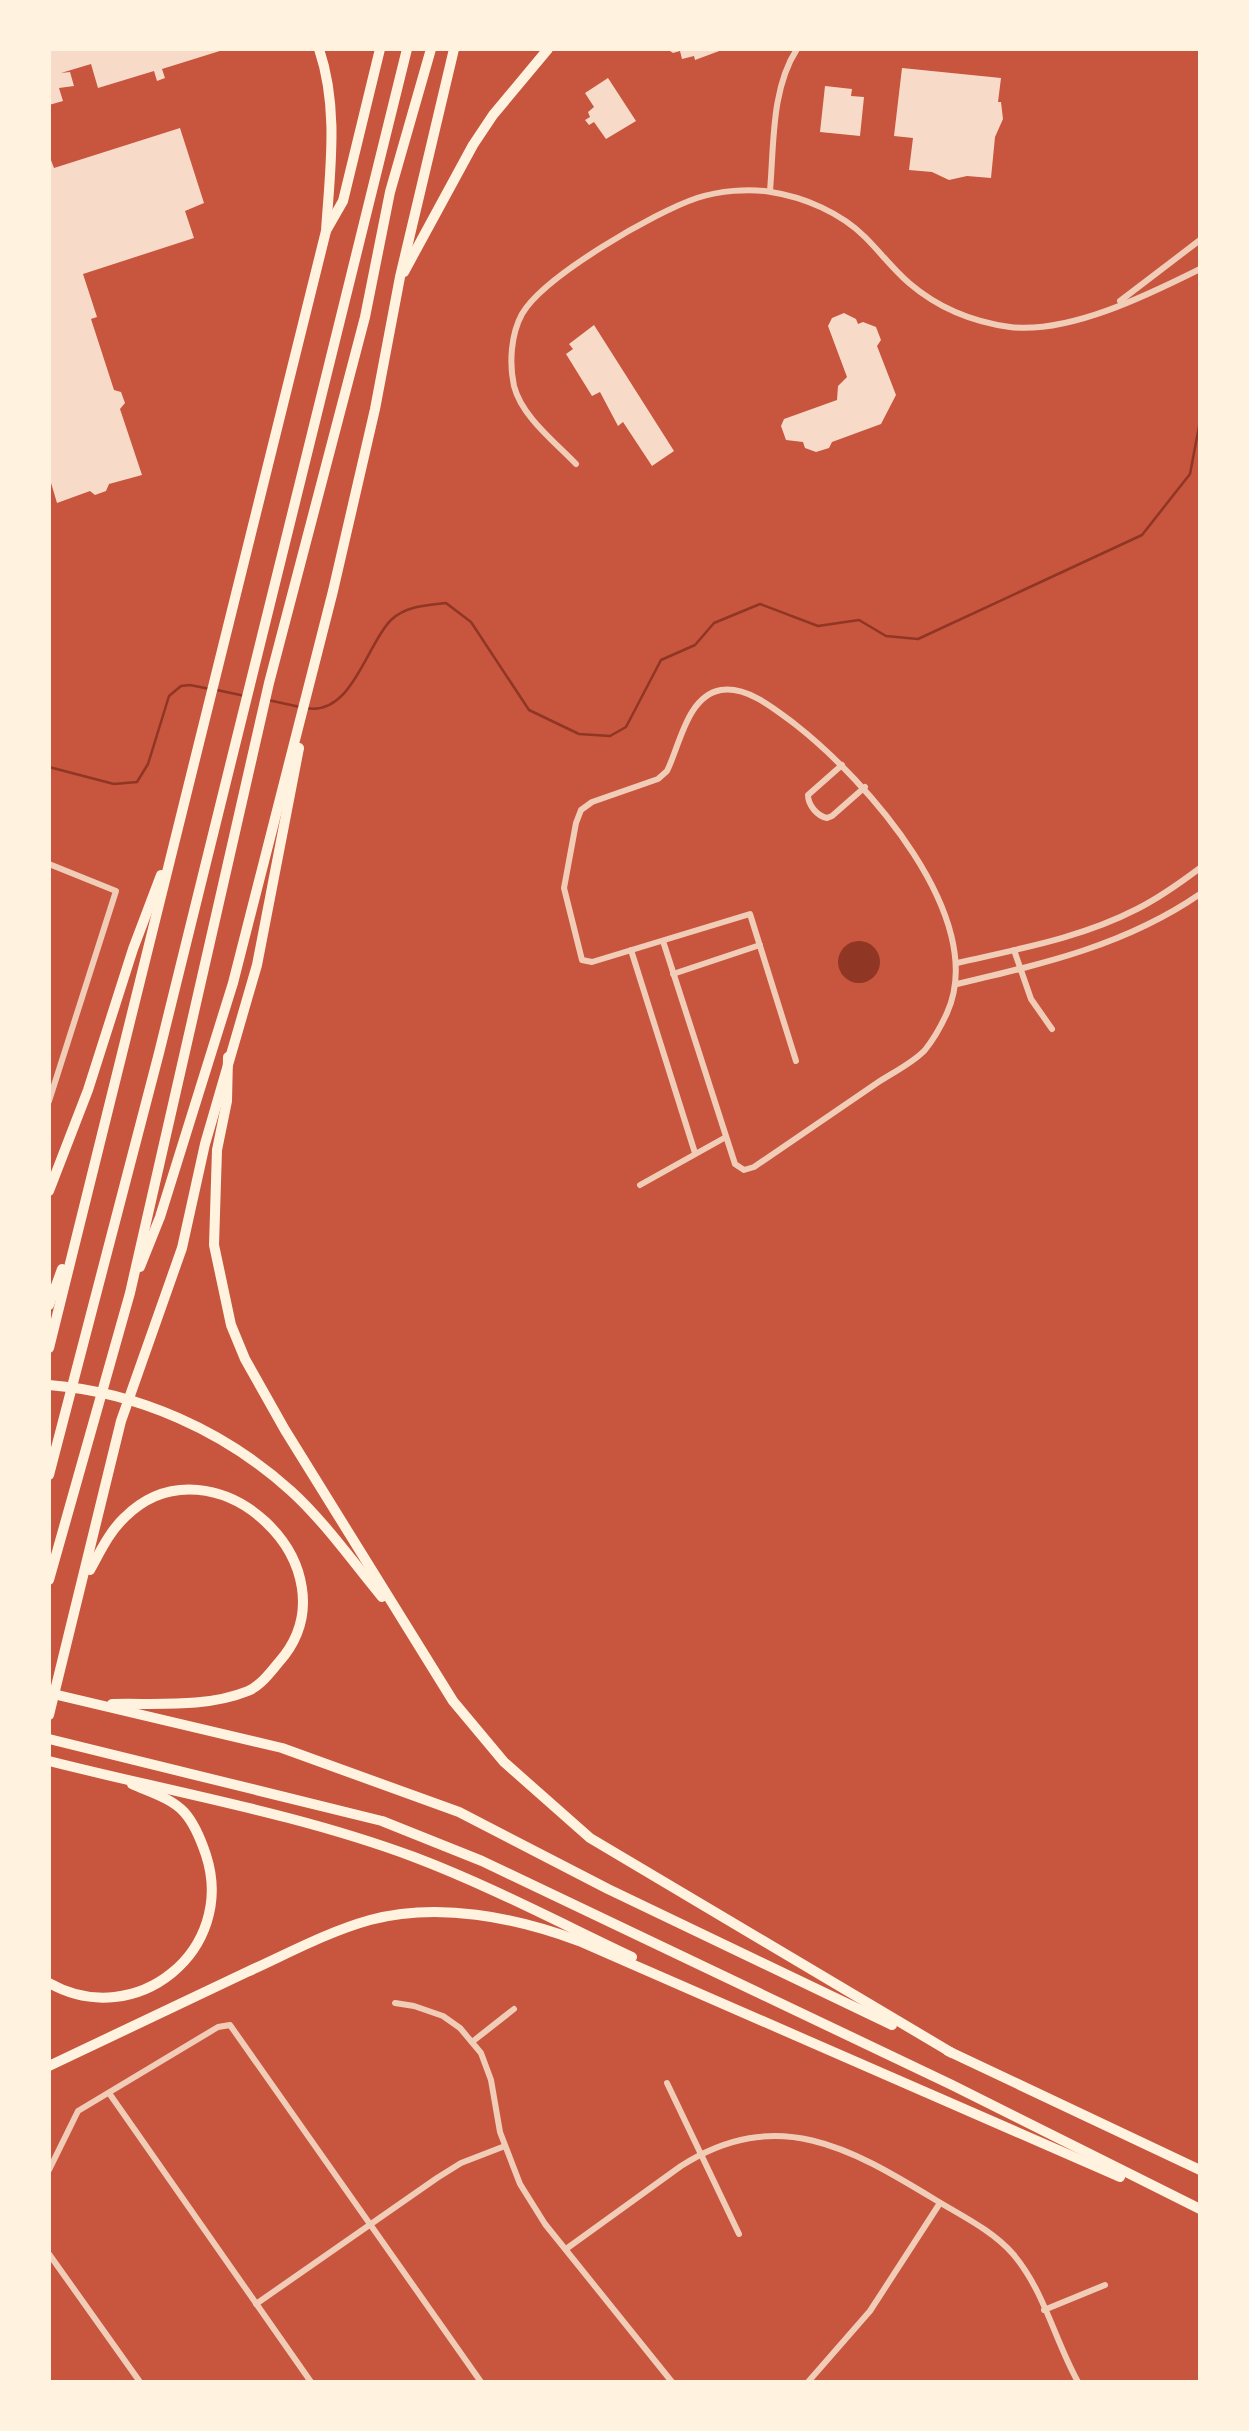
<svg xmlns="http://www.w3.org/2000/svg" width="1249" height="2431" font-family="Jost,sans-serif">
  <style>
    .water { fill: #8f3625 }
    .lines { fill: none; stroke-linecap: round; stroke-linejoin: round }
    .stream { stroke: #8f3625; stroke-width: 2.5 }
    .building { fill: #f7dbc8 }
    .minor { stroke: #f1ccb7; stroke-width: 6 }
    .motorway { stroke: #fff3e0; stroke-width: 10 }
  </style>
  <rect width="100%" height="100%" fill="#c8553d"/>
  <!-- water -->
  <circle class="water" cx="859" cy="962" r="21"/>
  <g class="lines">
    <!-- stream -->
    <g class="stream">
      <path d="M217,690L245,696"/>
      <path d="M268,700L300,707"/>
      <path d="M306,708C352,717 367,643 391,620C406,606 427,605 446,603L471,622L529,710L579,734L610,736L626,727L661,660L695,645L714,623L760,604L818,626L859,620L886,636L918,639L1142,535L1190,474L1200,421"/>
      <path d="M49,767L114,784L137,782L148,764L169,696L181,686L190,685L210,689"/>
    </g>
  </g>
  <!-- building -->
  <g class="building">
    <path d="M49,49H222L223,50L162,69L165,78L157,81L154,71L98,88L91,64L61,73L70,72L74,86L59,88L63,101L49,105Z"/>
    <path d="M667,49H722V50L695,60L694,56L682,59L680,51L673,53Z"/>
    <path d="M902,68L1001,78L998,102H1001L1003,119L995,137L991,178L967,176L949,180L932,172L909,170L913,138L894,136Z"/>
    <path d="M608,78L636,121L606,139L594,122L589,125L585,120L590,117L588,112L594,107L585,93Z"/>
    <path d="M825,86L852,89L851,96L864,97L860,136L820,132Z"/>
    <path d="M180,128L204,203L185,211L194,238L83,274L97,317L91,319L114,390L121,392L125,403L120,409L142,475L109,484L106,491L95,495L90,491L57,503L49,476V155L54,168Z"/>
    <path d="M844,313L856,319L858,324L863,322L876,327L881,340L877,346L896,395L881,424L832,442L829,448L816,452L805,448L803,442L786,440L781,426L784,419L837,400L838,386L847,377L828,326L832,318Z"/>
    <path d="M594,325L674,451L652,466L623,422L618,426L600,392L592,396L566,354L573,349L569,344Z"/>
  </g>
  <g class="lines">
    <!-- minor -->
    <g class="minor">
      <path d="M770,191C774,145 771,89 797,49"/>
      <path d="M1120,301L1200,240"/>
      <path d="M576,464C555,442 522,417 514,386C509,363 511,334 522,314C544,276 655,212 697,198C719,191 748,188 771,192C804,197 841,213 865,237C880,252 893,269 909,283C937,307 973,322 1010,327C1069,334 1148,295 1200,269"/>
      <path d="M842,765L808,795C808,805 817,816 827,818L832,816L865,787"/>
      <path d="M49,864L116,891L49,1101"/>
      <path d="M663,941L735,1164L744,1170L754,1167C795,1139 836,1111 877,1083C892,1073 913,1063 925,1050C933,1040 942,1024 947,1013C990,918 865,779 796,725C776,710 748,686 721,690C687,696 680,745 667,771L658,779L592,802L581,810L576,823L564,888L582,960L592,962L750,914L796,1061"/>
      <path d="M631,950L695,1153"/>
      <path d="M1014,950L1031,999L1052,1029"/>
      <path d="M957,963C1018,949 1081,938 1137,909C1159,898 1180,883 1200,868"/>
      <path d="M673,974L760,945"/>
      <path d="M957,984C1043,964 1126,945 1200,894"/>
      <path d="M640,1185L726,1137"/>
      <path d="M395,2003L414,2006L443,2016L460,2028L481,2053L491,2080L500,2132L520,2184L545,2224L672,2382"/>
      <path d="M472,2042L514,2009"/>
      <path d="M667,2083L739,2234"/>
      <path d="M109,2093L311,2382"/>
      <path d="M49,2170L78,2111L218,2027L230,2025L481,2382"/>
      <path d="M566,2249L681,2166C777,2105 850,2148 934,2199C960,2215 992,2230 1013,2254C1044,2290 1055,2341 1078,2382"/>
      <path d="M49,2254L140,2382"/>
      <path d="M256,2304L437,2178L461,2163L505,2146"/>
      <path d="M1044,2310L1105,2285"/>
      <path d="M808,2382L870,2311L940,2203"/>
    </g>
    <!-- motorway -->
    <g class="motorway">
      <path d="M327,229L343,201L380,49"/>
      <path d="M404,272L473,145L493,115L548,49"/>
      <path d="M228,1057L227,1101L217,1150L214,1245L231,1325L245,1359L285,1430L453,1701L504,1762L590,1838L952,2053"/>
      <path d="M49,1191L88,1090L133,949L161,875"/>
      <path d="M140,1267L160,1217L233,983L333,591L375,409L400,277L454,49"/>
      <path d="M49,1305L62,1269"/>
      <path d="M49,1348L326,231C330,170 339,108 319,49"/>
      <path d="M49,1385C138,1392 225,1431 291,1491C324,1521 353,1562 382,1597"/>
      <path d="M49,1475L159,1053L407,49"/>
      <path d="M90,1570C100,1552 109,1532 125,1517C213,1430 361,1569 279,1662C271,1672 260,1686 248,1691C206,1708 157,1703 112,1704"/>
      <path d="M49,1580L130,1293L269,683L365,317L390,192L431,49"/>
      <path d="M49,1693L282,1748L459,1812L608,1889L892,2025"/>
      <path d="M49,1715L121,1421L182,1248L205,1144L257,965L299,748"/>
      <path d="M49,1739L382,1821L482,1861L952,2085L1200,2209"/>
      <path d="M49,1761C171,1792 296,1813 414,1857C488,1885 560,1923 632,1957"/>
      <path d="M49,1983C136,2032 237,1950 206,1855C201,1840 195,1824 184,1812C171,1798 149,1792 132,1784"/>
      <path d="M948,2051L1200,2170"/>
      <path d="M49,2066C115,2034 181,2003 247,1972C287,1954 327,1932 370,1920C438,1902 515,1917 579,1941L1120,2177"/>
    </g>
  </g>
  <!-- border -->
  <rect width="1249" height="2431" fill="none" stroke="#fff3e0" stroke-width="102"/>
</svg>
